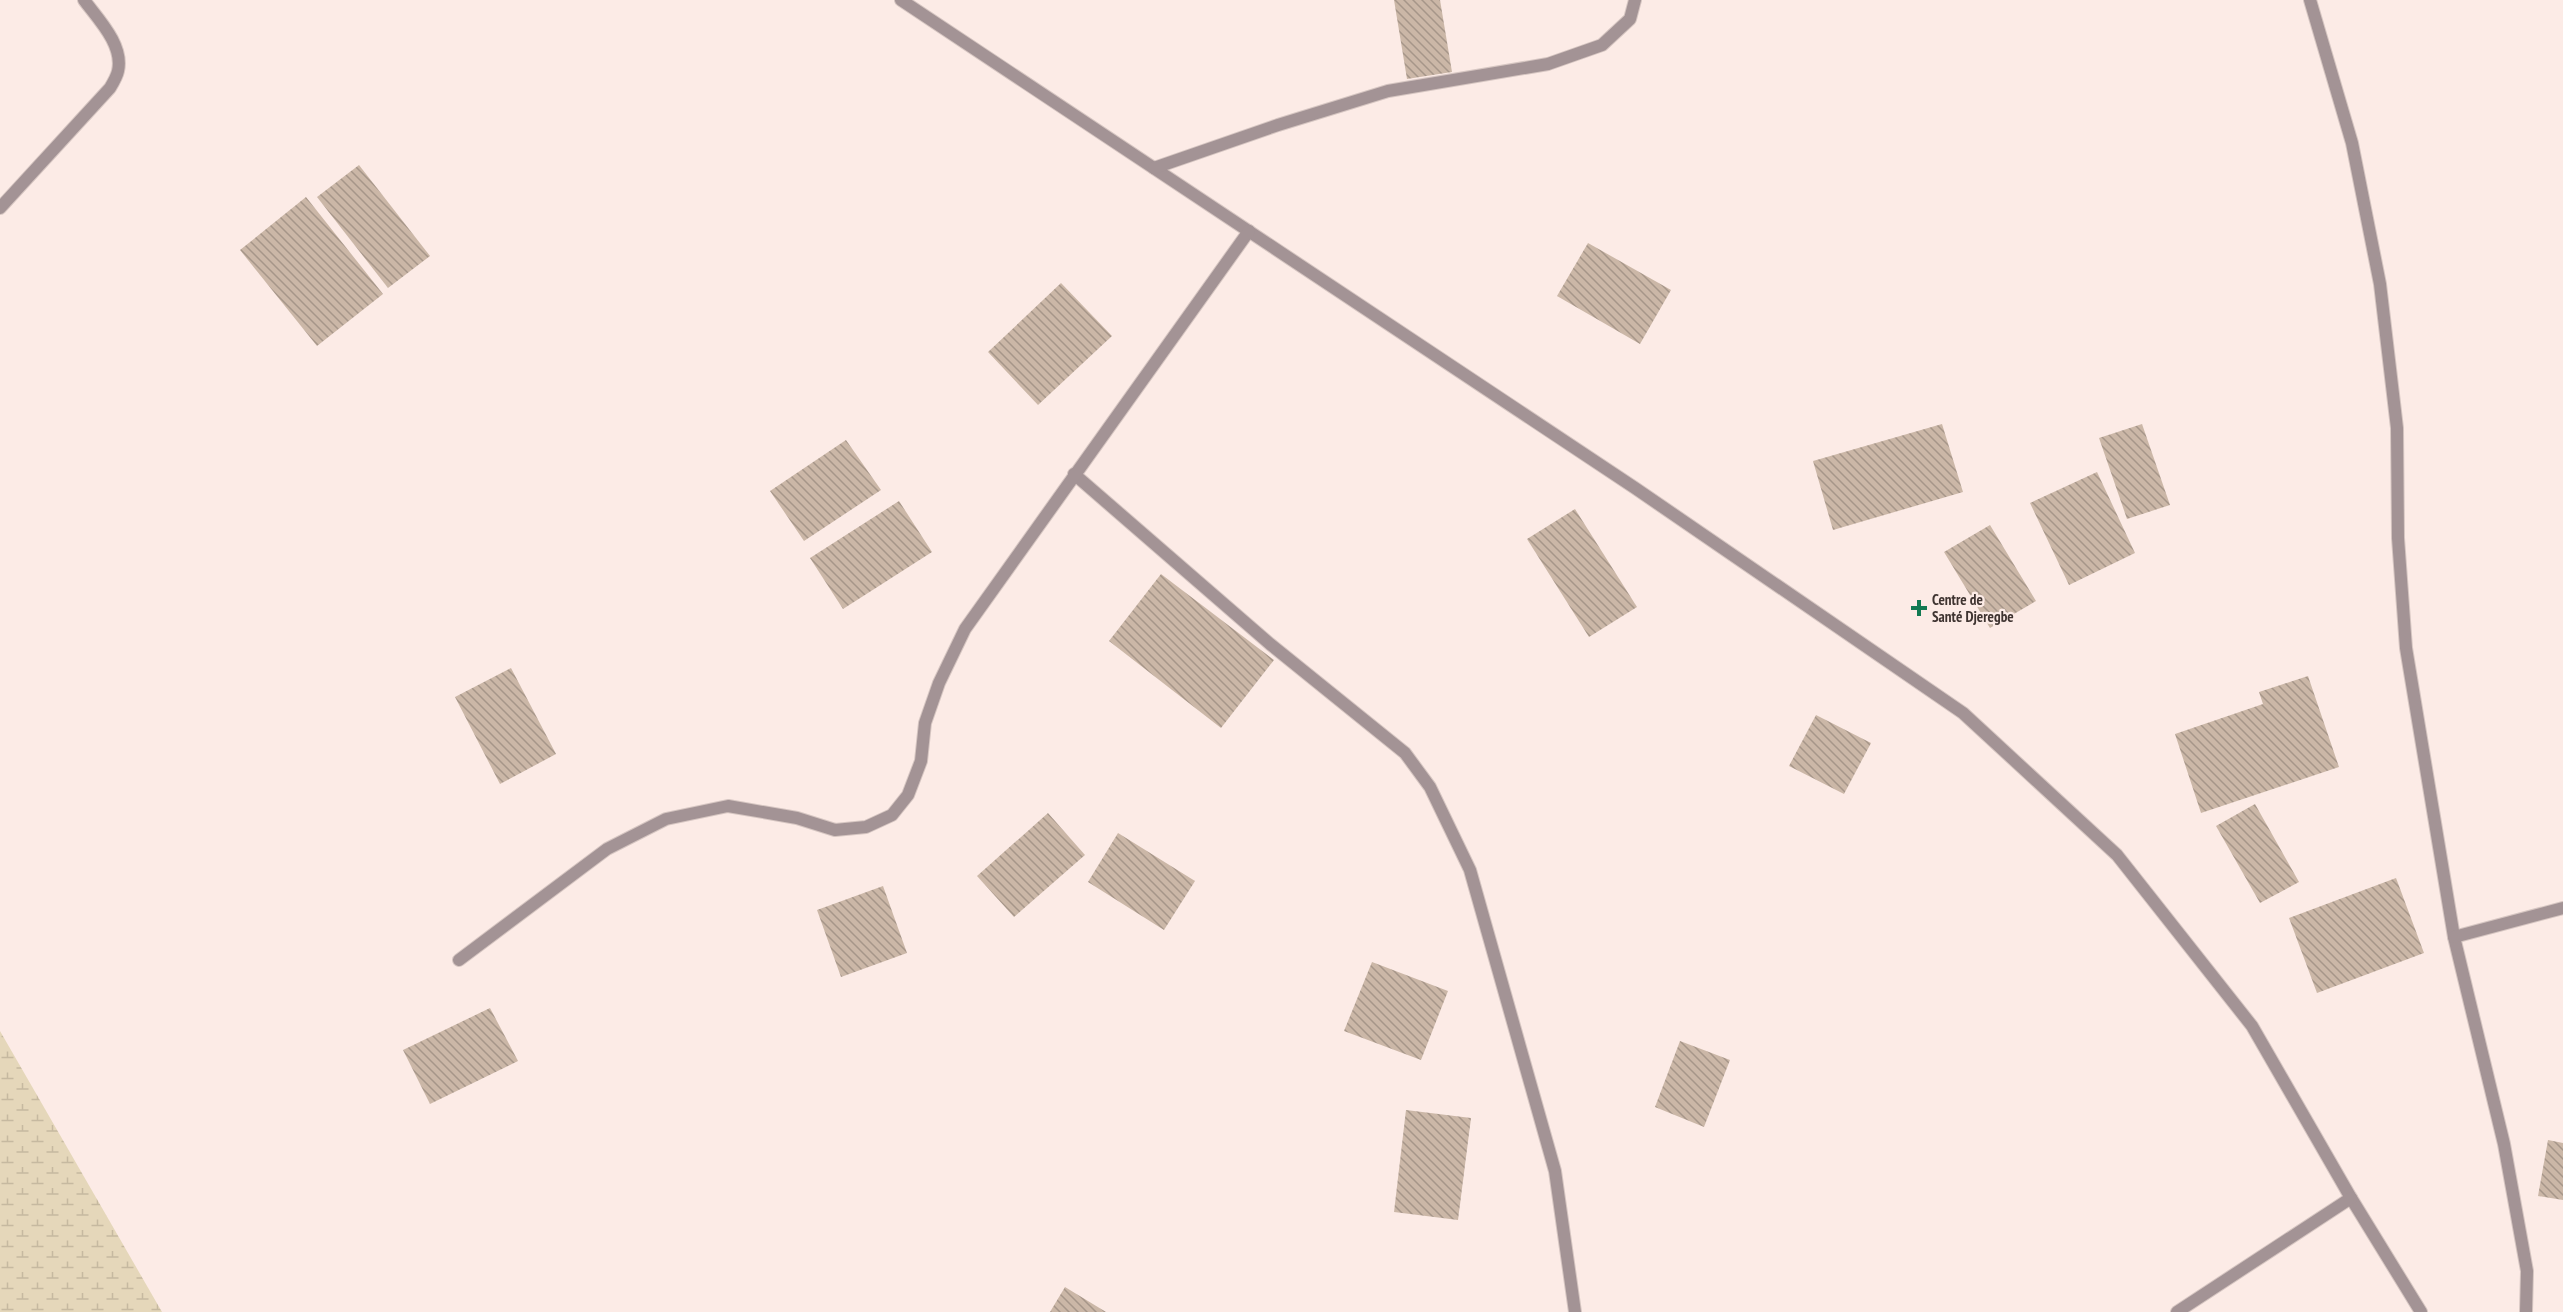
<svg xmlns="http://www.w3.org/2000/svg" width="2563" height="1312" font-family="'PT Sans Narrow',sans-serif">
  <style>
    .wetland { fill: url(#wetland-marsh) }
    .building { fill: url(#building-back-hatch) }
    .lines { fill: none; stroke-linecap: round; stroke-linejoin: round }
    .street-casing { stroke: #d6c6c2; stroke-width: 14 }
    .street { stroke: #a39395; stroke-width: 12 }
    .poi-dot { fill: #127952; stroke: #fcebe6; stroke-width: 2 }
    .labels { text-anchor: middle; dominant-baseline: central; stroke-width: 4.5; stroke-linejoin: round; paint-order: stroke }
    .poi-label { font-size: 15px; font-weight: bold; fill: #3f3431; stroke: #fcebe6; text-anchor: start }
  </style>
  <defs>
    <pattern id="wetland-marsh" width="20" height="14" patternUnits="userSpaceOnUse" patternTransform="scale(1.5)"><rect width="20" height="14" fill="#e5d7ba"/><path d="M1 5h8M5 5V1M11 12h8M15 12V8" fill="none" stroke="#c6b9a0"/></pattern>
    <pattern id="building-back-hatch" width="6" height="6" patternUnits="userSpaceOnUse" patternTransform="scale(1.5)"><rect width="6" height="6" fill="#cbb7a7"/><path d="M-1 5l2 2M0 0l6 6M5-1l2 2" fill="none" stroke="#a69689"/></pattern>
  </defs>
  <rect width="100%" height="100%" fill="#fcebe6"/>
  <!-- wetland -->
  <path class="wetland" d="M0,1031L162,1312H0Z"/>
  <!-- building -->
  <g class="building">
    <path d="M1394,0H1440L1452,72L1407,79Z"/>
    <path d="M359,165L430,256L388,288L317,197Z"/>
    <path d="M306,197L383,294L317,346L240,250Z"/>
    <path d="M1588,243L1671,290L1640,344L1557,296Z"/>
    <path d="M1061,283L1112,336L1038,405L988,352Z"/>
    <path d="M1942,424L1963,492L1833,530L1813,461Z"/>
    <path d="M2142,424L2170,505L2127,519L2099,438Z"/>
    <path d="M846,440L881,490L804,541L770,491Z"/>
    <path d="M2097,472L2135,553L2069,585L2030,503Z"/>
    <path d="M899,501L932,552L843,609L810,558Z"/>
    <path d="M1575,509L1637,607L1589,637L1527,539Z"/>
    <path d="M1990,525L2036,601L1990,628L1944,552Z"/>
    <path d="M1161,574L1274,660L1221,728L1109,641Z"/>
    <path d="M511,668L556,754L500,784L455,697Z"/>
    <path d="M2308,676L2339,767L2201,813L2175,734L2263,704L2259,692Z"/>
    <path d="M1816,715L1871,743L1844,794L1789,766Z"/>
    <path d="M2255,804L2299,882L2260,903L2216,826Z"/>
    <path d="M1048,813L1085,855L1014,917L977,876Z"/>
    <path d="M1118,833L1195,881L1164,930L1088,882Z"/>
    <path d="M2396,878L2424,953L2317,993L2289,918Z"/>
    <path d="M883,886L907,953L841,977L817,910Z"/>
    <path d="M1372,962L1448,991L1421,1060L1344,1031Z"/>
    <path d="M490,1008L518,1061L430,1104L403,1050Z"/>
    <path d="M1680,1041L1730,1060L1704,1127L1655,1107Z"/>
    <path d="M1406,1110L1471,1118L1458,1220L1394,1212Z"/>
    <path d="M2548,1140L2563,1143V1200L2538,1196Z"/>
    <path d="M1065,1287L1106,1312H1050Z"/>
  </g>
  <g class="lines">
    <!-- street casing -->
    <g class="street-casing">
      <g id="street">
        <path d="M901,0L1635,488L1963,713L2117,855L2252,1026L2351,1198L2421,1312"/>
        <path d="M2310,0L2352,143L2380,284L2397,428L2398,538L2406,648L2454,937L2504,1144L2527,1271L2526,1312"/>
        <path d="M1154,168L1278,125L1388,91L1548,64L1602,45L1630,19L1635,0"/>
        <path d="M0,208L110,88C113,83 117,76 118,71C124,45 98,19 84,0"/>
        <path d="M1074,474L1270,644L1405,753L1430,787L1470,870L1555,1171L1575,1312"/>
        <path d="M2454,937L2563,908"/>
        <path d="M459,960L607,849L666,819L728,806L797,818L835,830L866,827L892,815L908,795L921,761L925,723L939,683L965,629L1249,231"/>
        <path d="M2177,1312L2351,1198"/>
      </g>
    </g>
    <!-- street -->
    <use href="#street" class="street"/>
  </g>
  <!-- markers -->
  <path class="poi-dot" d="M1916 599h6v6h6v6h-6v6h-6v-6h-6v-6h6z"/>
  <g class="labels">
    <!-- poi labels -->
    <g class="poi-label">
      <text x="1932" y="599">Centre de<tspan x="1932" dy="17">Santé Djeregbe</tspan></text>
    </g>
  </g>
</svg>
